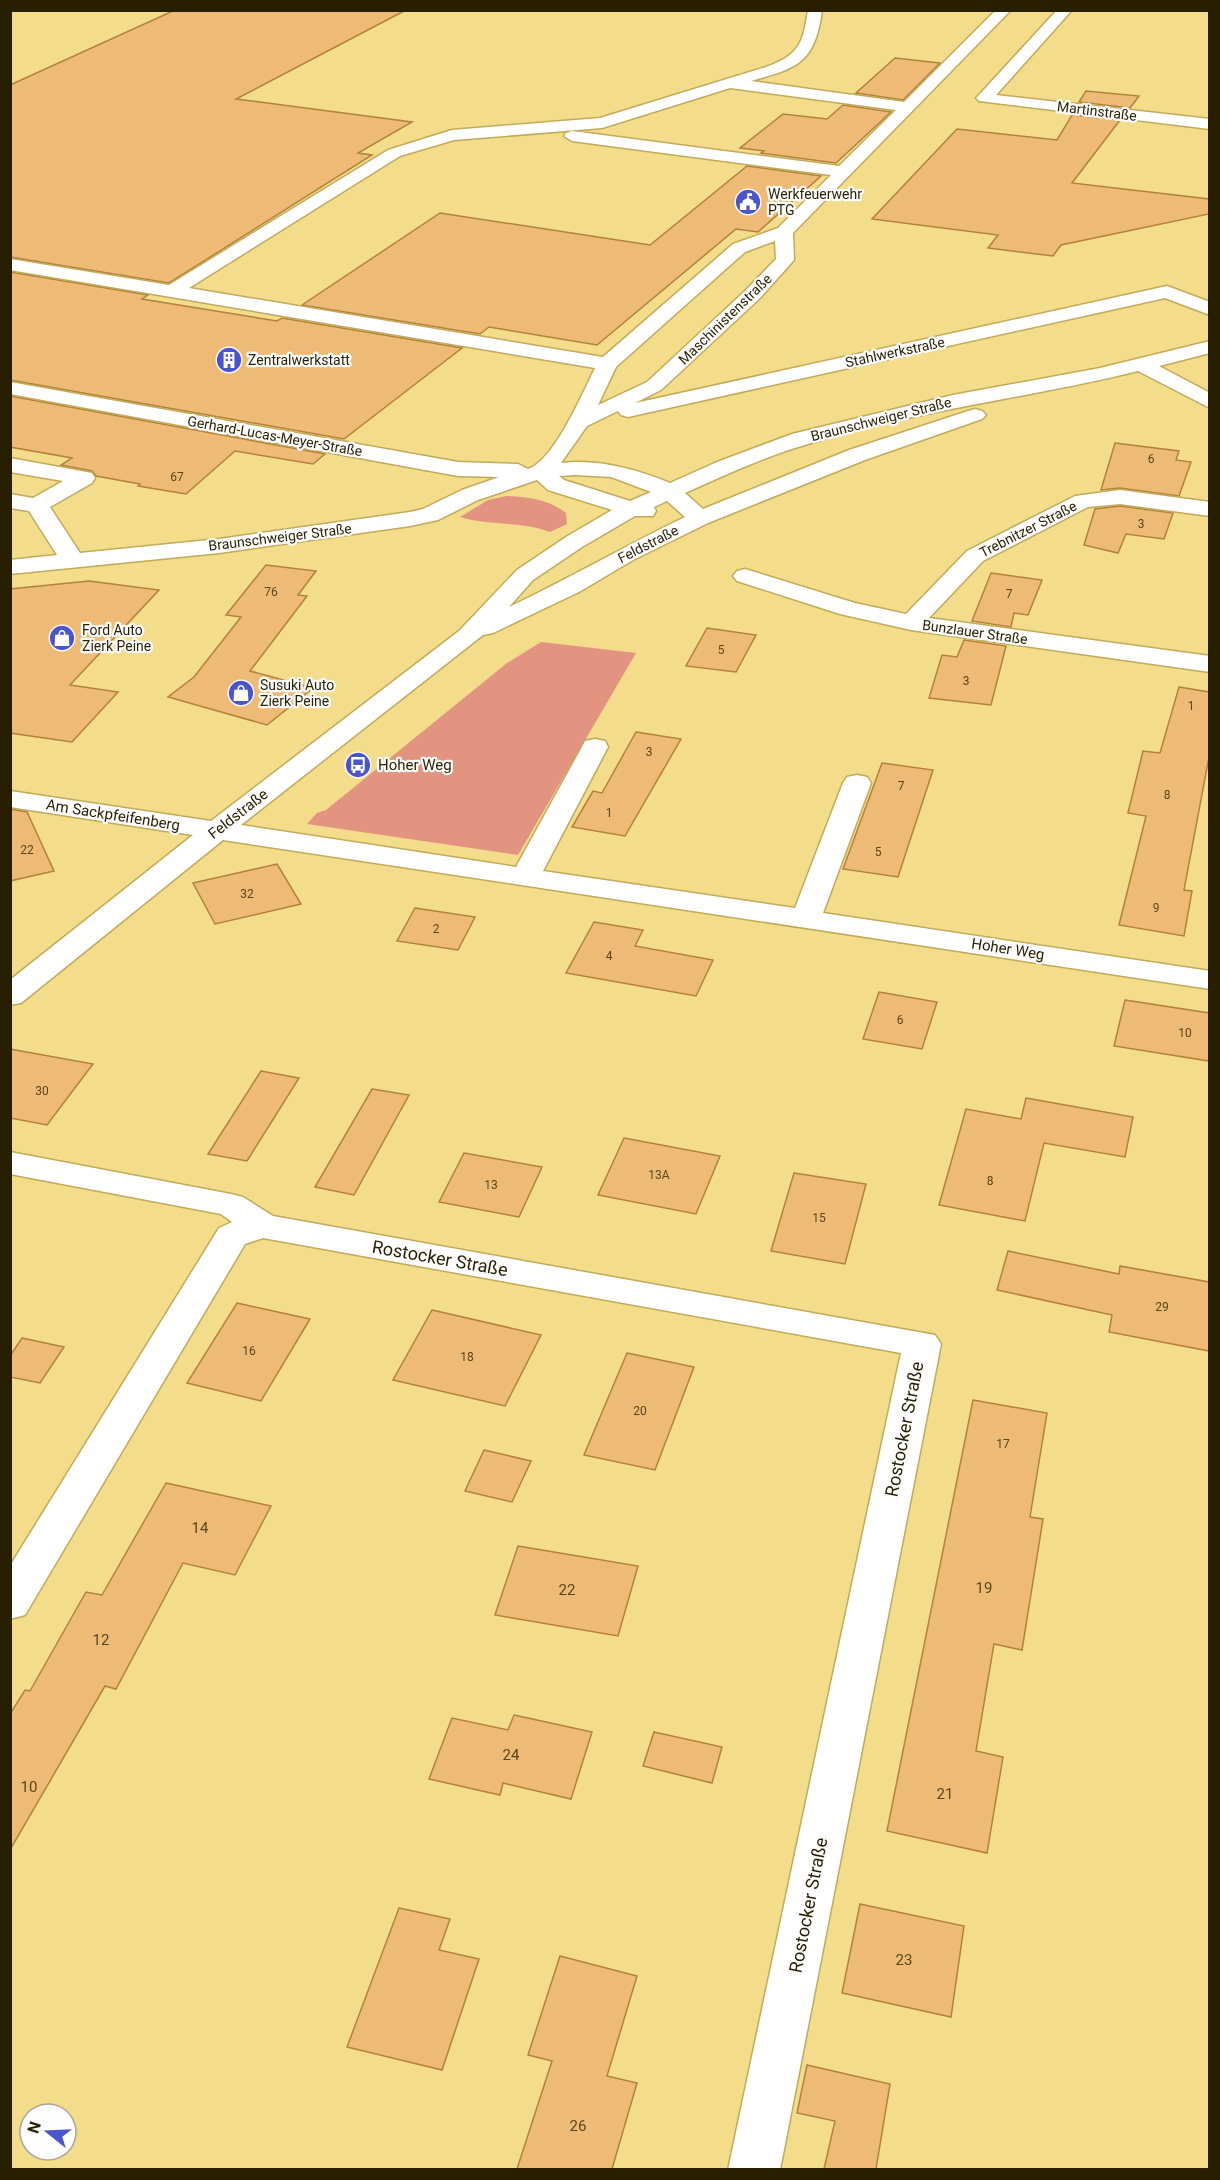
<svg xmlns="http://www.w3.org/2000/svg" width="1220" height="2180" font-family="Roboto,sans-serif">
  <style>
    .green { fill: #e39481 }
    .building { fill: #eebb76; stroke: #b2823c; stroke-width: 1.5 }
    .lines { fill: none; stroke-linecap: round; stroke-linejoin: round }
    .minor-casing { stroke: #c1aa59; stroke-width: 3 }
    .minor { fill: #fff; fill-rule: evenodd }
    .labels { text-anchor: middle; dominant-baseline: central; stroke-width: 4.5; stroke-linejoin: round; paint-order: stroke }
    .number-label { font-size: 12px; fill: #5a461e }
    .far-street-label { font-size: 14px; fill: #281f00; stroke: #fefefe }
    .far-poi-label { font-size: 14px; fill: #281f00; stroke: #fefefe; text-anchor: start }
    .poi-label { font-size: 15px; fill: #281f00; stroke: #fefefe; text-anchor: start }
    .street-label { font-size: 15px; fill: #281f00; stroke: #fefefe }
    .near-number-label { font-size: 15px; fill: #5a461e }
    .near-street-label { font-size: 18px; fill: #281f00; stroke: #fefefe }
  </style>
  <rect width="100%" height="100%" fill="#f3dc8a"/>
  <!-- green -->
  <g class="green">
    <path d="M506,496C528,497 548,499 566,513L567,524L550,532C521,521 490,526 460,517L488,500Z"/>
    <path d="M541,642L636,653L518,855L307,824L317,813L326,810L507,663Z"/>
  </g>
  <!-- building -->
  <g class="building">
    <path d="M175,10H406L236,99L412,122L358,153L372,155L169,283L10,257V85Z"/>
    <path d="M895,58L940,63L903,100L856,93Z"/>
    <path d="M1086,91L1139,96L1130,108L1079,102Z"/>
    <path d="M843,105L891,112L836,163L761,153L764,151L740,148L783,114L827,119Z"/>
    <path d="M1072,115L1120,120L1072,183L1209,199V214L1061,245L1053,256L988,248L998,235L872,219L957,129L1057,140Z"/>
    <path d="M747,166L821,176L758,232L736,229L597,345L489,327L480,334L302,305L440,213L650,245Z"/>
    <path d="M10,272L148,295L142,299L277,321L282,318L462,348L344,439L10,380Z"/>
    <path d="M10,396L325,454L313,464L235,451L186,494L138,486L140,484L96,476L92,471L61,465L72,458L10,447Z"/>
    <path d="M1115,443L1179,451L1176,460L1191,462L1179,496L1120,488L1101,490Z"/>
    <path d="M1120,506L1173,513L1164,539L1126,534L1118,553L1084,545L1095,509Z"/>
    <path d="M266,565L316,571L298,595L307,596L250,671L313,688L267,725L168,697L194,677L241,617L226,615Z"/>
    <path d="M991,573L1042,580L1028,615L1014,613L1011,627L972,621Z"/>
    <path d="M89,581L159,590L70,685L118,692L72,742L10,733V589Z"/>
    <path d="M707,628L756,635L736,672L686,666Z"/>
    <path d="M964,640L1006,646L991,705L929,698L942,655L957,657Z"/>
    <path d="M1179,687L1209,692V757L1184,890L1192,891L1184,936L1119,925L1146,816L1128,813L1143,751L1160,753Z"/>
    <path d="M636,732L681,739L625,836L572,827L593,791L602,793Z"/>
    <path d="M882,763L933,770L898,877L843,869Z"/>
    <path d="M10,809L27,812L54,871L10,881Z"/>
    <path d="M277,864L301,904L215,924L193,883Z"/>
    <path d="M415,908L475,917L458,950L397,941Z"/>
    <path d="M594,922L643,930L635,946L713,960L696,996L566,973Z"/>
    <path d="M879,992L937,1002L922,1049L863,1039Z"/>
    <path d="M1125,1000L1209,1013V1061L1114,1046Z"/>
    <path d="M10,1049L93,1064L47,1125L10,1118Z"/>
    <path d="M261,1071L299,1078L247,1161L208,1154Z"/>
    <path d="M372,1089L409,1095L354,1195L315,1187Z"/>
    <path d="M1026,1098L1133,1117L1125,1157L1044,1143L1025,1221L939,1205L966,1109L1021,1119Z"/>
    <path d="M624,1138L720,1156L696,1214L598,1195Z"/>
    <path d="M464,1153L542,1167L519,1217L439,1202Z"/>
    <path d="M794,1173L866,1184L845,1264L771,1251Z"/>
    <path d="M1008,1251L1119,1274L1120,1266L1209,1282V1351L1109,1332L1112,1315L997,1290Z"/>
    <path d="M237,1303L310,1319L261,1401L187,1383Z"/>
    <path d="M432,1310L541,1335L505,1406L393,1380Z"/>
    <path d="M22,1338L64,1347L40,1383L10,1377V1356Z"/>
    <path d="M627,1353L694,1367L655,1470L584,1455Z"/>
    <path d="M973,1400L1047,1413L1030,1517L1043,1519L1022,1650L994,1644L976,1751L1003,1757L987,1853L887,1831Z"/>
    <path d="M484,1450L531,1461L512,1502L465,1491Z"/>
    <path d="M166,1483L271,1506L235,1575L183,1563L116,1689L105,1686L10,1850V1714L25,1690L30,1691L86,1592L102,1595Z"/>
    <path d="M518,1546L638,1566L618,1636L495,1615Z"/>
    <path d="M514,1715L592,1732L571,1799L503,1783L500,1795L429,1779L452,1718L508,1730Z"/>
    <path d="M654,1732L722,1747L712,1783L643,1766Z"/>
    <path d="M860,1904L964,1926L951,2017L842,1993Z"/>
    <path d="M399,1908L450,1919L439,1950L479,1959L442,2070L347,2047Z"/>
    <path d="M560,1956L637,1976L607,2076L637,2083L612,2169H517L552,2061L528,2055Z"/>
    <path d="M807,2065L890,2084L876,2169H824L835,2121L797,2113Z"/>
  </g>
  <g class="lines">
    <!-- minor casing -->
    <g class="minor-casing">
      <g id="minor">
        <path d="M808,10H822C815,63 798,68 751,81L904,102L996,10H1011L793,233L794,260L759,299L661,390L635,403L1167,286L1210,302V315L1165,298L628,417L621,415L618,411L587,426L561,463C599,459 635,469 670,483L717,462L792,434L953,395L1100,368L1210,341V353L1159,366L1210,393V408L1138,371C1029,398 916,410 808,444C766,456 725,475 685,493L703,509L849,450L968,411L975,409L982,411L986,415L982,419L865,460L708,523L633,560L579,592L493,633L483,635L241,825L516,867L582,747L585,741L595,739L605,741L608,747L543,871L795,908L843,783L847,777L857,775L867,777L871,783L823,913L1210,971V989L223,840L21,1003L10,1005V980L193,835L10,807V791L211,821L459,631L517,570L566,537L612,510L548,490L537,480L478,500L438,520L410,526L219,553L10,574V560L57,555L29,511L10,508V494L33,498L63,481L10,472V458L92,473L95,478L92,483L50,507L80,553L219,539L410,512L423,509L462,490L499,477L458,476L10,394V382L458,462L518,464L528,469C554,461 583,392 595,368L10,270V259L169,285L388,150L452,130L600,118L766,67C799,55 803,44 808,10ZM730,88L896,110L839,166L572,131L566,133L564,136L572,141L831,175L778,228L733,244L603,357L189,288L400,156L454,140L602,128ZM775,241L776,259L745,291L647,382L598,405L616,367L745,252ZM575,475L611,477L651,492L630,501L564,480L559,476ZM667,501L685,517C625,546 568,579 509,607L533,580L582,547L635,516H653L656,511L654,507Z"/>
        <path d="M1057,10H1072L996,95L1210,119V129L979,101L976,98L979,95Z"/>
        <path d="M1120,490L1210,502V516L1120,504L1088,507L983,561L929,618L1210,656V672L911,630L840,614L737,581L733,576L737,571L745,569L855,603L906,614L967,551L1075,496Z"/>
        <path d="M10,1152L231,1194L243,1197L273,1216L935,1335L941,1344L780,2170H728L901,1353L263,1238L245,1244L25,1615L10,1619V1566L219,1228L232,1222L221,1214L10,1174Z"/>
      </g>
    </g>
    <!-- minor -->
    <use href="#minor" class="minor"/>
  </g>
  <!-- icons -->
  <defs>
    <g id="civic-disc" transform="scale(1.35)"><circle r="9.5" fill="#4a55cb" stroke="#fefefe"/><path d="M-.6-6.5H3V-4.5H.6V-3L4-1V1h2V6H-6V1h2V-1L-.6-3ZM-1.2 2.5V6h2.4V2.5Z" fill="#fff"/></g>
    <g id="building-disc" transform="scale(1.35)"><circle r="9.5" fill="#4a55cb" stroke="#fefefe"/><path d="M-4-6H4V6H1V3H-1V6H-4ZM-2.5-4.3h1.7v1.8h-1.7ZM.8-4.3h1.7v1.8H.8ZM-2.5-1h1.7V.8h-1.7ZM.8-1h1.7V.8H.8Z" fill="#fff"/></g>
    <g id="shop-disc" transform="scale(1.35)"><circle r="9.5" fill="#4a55cb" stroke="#fefefe"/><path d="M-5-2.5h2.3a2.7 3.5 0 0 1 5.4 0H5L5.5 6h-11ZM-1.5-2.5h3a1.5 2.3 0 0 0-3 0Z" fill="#fff"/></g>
    <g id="bus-disc" transform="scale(1.35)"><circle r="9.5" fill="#4a55cb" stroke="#fefefe"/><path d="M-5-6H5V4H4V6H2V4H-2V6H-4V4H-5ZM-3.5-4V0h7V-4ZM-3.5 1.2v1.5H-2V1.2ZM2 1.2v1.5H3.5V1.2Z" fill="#fff"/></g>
  </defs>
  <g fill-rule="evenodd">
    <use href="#civic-disc" x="748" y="202"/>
    <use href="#building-disc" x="229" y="360"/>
    <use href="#shop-disc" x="62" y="638"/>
    <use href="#shop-disc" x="241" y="693"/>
    <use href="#bus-disc" x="358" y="765"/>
  </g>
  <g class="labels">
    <!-- number labels -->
    <g class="number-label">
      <text x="1151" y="459">6</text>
      <text x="177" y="477">67</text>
      <text x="1141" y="524">3</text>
      <text x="271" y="592">76</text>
      <text x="1009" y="594">7</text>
      <text x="721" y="650">5</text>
      <text x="966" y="681">3</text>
      <text x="1191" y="706">1</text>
      <text x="649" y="752">3</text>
      <text x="901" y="786">7</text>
      <text x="1167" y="795">8</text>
      <text x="609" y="813">1</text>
      <text x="27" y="850">22</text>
      <text x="878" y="852">5</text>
      <text x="247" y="894">32</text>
      <text x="1156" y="908">9</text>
      <text x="436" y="929">2</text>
      <text x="609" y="956">4</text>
      <text x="900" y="1020">6</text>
      <text x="1185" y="1033">10</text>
      <text x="42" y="1091">30</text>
      <text x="659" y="1175">13A</text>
      <text x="990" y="1181">8</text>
      <text x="491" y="1185">13</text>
      <text x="819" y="1218">15</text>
      <text x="1162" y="1307">29</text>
      <text x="249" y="1351">16</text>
      <text x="467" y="1357">18</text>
      <text x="640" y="1411">20</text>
      <text x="1003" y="1444">17</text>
    </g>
    <!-- far-street labels -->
    <g class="far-street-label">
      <text transform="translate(1097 111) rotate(7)">Martinstraße</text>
      <text transform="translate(725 319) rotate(-44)">Maschinistenstraße</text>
      <text transform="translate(895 352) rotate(-12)">Stahlwerkstraße</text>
      <text transform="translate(881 419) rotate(-14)">Braunschweiger Straße</text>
      <text transform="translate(275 436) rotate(10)">Gerhard-Lucas-Meyer-Straße</text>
      <text transform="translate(1028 529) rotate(-27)">Trebnitzer Straße</text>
      <text transform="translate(280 537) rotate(-7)">Braunschweiger Straße</text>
      <text transform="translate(648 544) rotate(-27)">Feldstraße</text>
      <text transform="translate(975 632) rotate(8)">Bunzlauer Straße</text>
    </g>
    <!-- far-poi labels -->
    <g class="far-poi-label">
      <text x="768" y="194">Werkfeuerwehr<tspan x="768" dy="16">PTG</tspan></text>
      <text x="248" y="360">Zentralwerkstatt</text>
      <text x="82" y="630">Ford Auto<tspan x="82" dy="16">Zierk Peine</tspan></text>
      <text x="260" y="685">Susuki Auto<tspan x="260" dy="16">Zierk Peine</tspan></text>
    </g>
    <!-- poi labels -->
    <g class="poi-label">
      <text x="378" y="765">Hoher Weg</text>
    </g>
    <!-- street labels -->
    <g class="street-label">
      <text transform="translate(238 814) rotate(-38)">Feldstraße</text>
      <text transform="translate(113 815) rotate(9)">Am Sackpfeifenberg</text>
      <text transform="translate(1008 949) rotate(9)">Hoher Weg</text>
    </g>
    <!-- near-number labels -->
    <g class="near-number-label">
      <text x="200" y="1528">14</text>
      <text x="984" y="1588">19</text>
      <text x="567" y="1590">22</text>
      <text x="101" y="1640">12</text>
      <text x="511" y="1755">24</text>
      <text x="29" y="1787">10</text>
      <text x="945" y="1794">21</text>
      <text x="904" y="1960">23</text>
      <text x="578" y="2126">26</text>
    </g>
    <!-- near-street labels -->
    <g class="near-street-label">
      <text transform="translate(440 1258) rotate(10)">Rostocker Straße</text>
      <text transform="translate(904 1429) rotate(-79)">Rostocker Straße</text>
      <text transform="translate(808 1905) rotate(-79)">Rostocker Straße</text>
    </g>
  </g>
  <!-- border -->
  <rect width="1220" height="2180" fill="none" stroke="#281f00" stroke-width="24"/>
  <!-- north arrow -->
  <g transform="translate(48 2132) rotate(288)"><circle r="28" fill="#fefefe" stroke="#a8a598" stroke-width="1.5"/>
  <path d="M0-4.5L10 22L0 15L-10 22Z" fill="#4a55cb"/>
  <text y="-9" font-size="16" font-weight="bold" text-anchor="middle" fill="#281f00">N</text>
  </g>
</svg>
